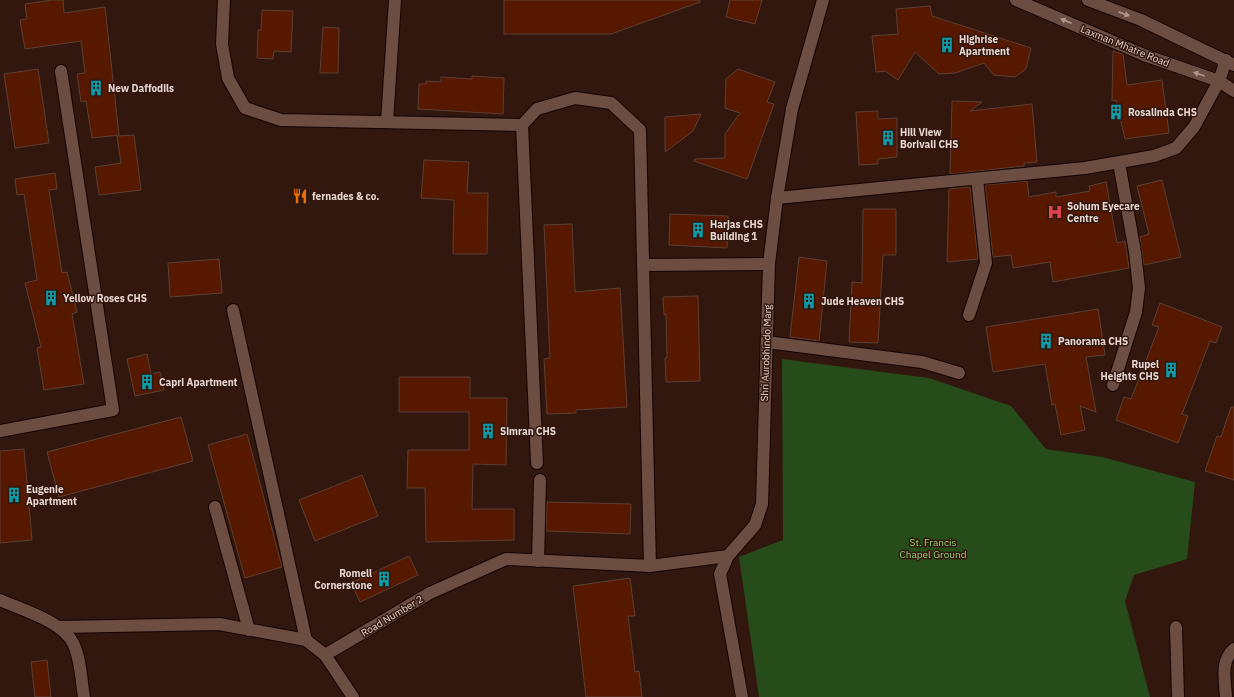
<svg xmlns="http://www.w3.org/2000/svg" width="1234" height="697" font-family="'IBM Plex Sans',sans-serif">
  <style>
    .green { fill: #264c19 }
    .building { fill: #561900; stroke: #5c3f35 }
    .lines { fill: none; stroke-linecap: round; stroke-linejoin: round }
    .lane-casing { stroke: #170300; stroke-width: 14 }
    .street-casing { stroke: #170300; stroke-width: 14 }
    .secondary-casing { stroke: #170300; stroke-width: 14 }
    .lane { stroke: #6b4d42; stroke-width: 12 }
    .street { stroke: #6b4d42; stroke-width: 12 }
    .secondary { stroke: #6b4d42; stroke-width: 12 }
    .oneway { fill: #b09890 }
    .labels { text-anchor: middle; dominant-baseline: central; stroke-width: 3; stroke-linejoin: round; paint-order: stroke }
    .poi-label { font-size: 10px; font-weight: bold; fill: #e9d6d0; stroke: #31170e; text-anchor: start }
    .street-label { font-size: 10px; fill: #e9d6d0; stroke: #31170e }
    .park-label { font-size: 10px; fill: #8ed875; stroke: #31170e }
  </style>
  <rect width="100%" height="100%" fill="#31170e"/>
  <!-- green -->
  <path class="green" d="M782,359L929,378L1011,406L1046,449L1102,457L1195,482L1187,559L1134,575L1125,601L1150,697H759L739,557L783,540Z"/>
  <!-- building -->
  <g class="building">
    <path d="M52,0H63L64,13L105,7L119,135L92,138L86,101L81,102L77,74L85,73L81,41L25,49L20,20L27,19L25,4Z"/>
    <path d="M504,0H700V2L611,34H504Z"/>
    <path d="M730,0H762L755,24L726,17Z"/>
    <path d="M930,6L932,16L1031,48L1026,69L1015,77L994,75L984,63L955,73L939,74L915,52L898,80L885,71L876,72L872,36L898,34L896,9Z"/>
    <path d="M262,10L293,11L291,52L274,51L273,59L257,58L258,30H261Z"/>
    <path d="M323,27L339,28L338,73H320Z"/>
    <path d="M1113,51L1123,54L1127,85L1162,80L1169,133L1125,139L1116,100L1112,101Z"/>
    <path d="M38,69L49,143L15,148L4,74Z"/>
    <path d="M738,69L775,82L767,102L774,104L747,179L694,161L695,159L725,158V134L740,113L725,108L726,79Z"/>
    <path d="M472,76L504,78L503,114L418,109L419,84H426V81L441,82V77L472,79Z"/>
    <path d="M952,101L982,102L970,111L1032,104L1037,162L1024,163V166L950,174Z"/>
    <path d="M878,111V119L897,118V157L878,159V164L859,165L856,112Z"/>
    <path d="M701,114L693,131L665,152V117Z"/>
    <path d="M134,135L141,190L99,195L95,167L121,163L117,136Z"/>
    <path d="M424,160L469,162L467,193H488L487,254H453L454,200L421,198Z"/>
    <path d="M55,173L57,189L49,190L62,273L67,272L77,312L72,314L84,384L44,390L37,348L41,347L25,283L37,280L24,194L17,195L15,179Z"/>
    <path d="M1162,180L1181,257L1144,265L1140,237L1149,234L1137,186Z"/>
    <path d="M1027,181L1029,197L1056,192V197L1090,191L1089,186L1106,182L1117,243L1125,241L1129,268L1053,282L1050,262L1013,268L1011,255L993,257L985,185Z"/>
    <path d="M970,187L978,259L947,262L949,189Z"/>
    <path d="M863,209H896V255H883L878,343L849,342L852,282L862,283Z"/>
    <path d="M670,214L728,216L727,248L669,245Z"/>
    <path d="M572,224L575,292L620,288L627,407L576,410V413L547,414L544,359L550,358L544,225Z"/>
    <path d="M799,257L827,261L819,341L790,337Z"/>
    <path d="M219,259L222,293L170,297L168,263Z"/>
    <path d="M698,296L700,381L666,382L665,358H667L666,314L664,315L663,297Z"/>
    <path d="M1160,303L1222,327L1216,343L1210,341L1182,414L1188,416L1178,443L1116,420L1124,397L1131,399L1159,327L1152,325Z"/>
    <path d="M1098,309L1105,355L1086,357L1096,412L1080,406L1085,430L1061,435L1055,404L1052,405L1045,364L993,372L986,327Z"/>
    <path d="M147,354L151,374L160,372L164,390L135,396L127,359Z"/>
    <path d="M399,377H470V398H507L506,465L473,464L472,509H514V540L426,542L425,488H407L408,450H469V412H399Z"/>
    <path d="M1231,407H1234V480L1205,471L1217,436L1221,437Z"/>
    <path d="M181,417L193,461L59,497L47,452Z"/>
    <path d="M247,434L282,567L245,578L208,445Z"/>
    <path d="M24,449L32,540L0,543V451Z"/>
    <path d="M362,475L378,516L315,541L299,500Z"/>
    <path d="M547,502L631,504L630,534L546,531Z"/>
    <path d="M409,556L418,575L360,602L351,583Z"/>
    <path d="M630,578L635,616H628L635,672L639,671L642,697H586L573,586Z"/>
    <path d="M47,660L51,697H35L31,662Z"/>
  </g>
  <g class="lines">
    <!-- lane casing -->
    <g class="lane-casing">
      <g id="lane">
        <path d="M224,0L222,44L228,78L245,108L281,120L522,125"/>
        <path d="M387,122L395,0"/>
        <path d="M969,315L986,263L977,179"/>
        <path d="M537,463L522,125L537,109L575,98L611,103L640,130L650,566"/>
        <path d="M538,561L540,480"/>
      </g>
    </g>
    <!-- street casing -->
    <g class="street-casing">
      <g id="street">
        <path d="M777,198L1085,168L1154,156L1176,148L1194,127L1219,81L1226,60"/>
        <path d="M643,265L769,264"/>
        <path d="M233,310L306,640"/>
        <path d="M767,342L922,362L959,373"/>
        <path d="M1113,385L1136,312L1139,288L1135,252L1119,163"/>
        <path d="M0,431L113,410L61,71"/>
        <path d="M215,507L249,630"/>
        <path d="M59,627L219,624L306,640L325,655L353,697"/>
        <path d="M1176,627L1178,697"/>
        <path d="M325,655L430,593L506,559L650,566L728,556"/>
        <path d="M742,697L720,574L728,556L755,525L762,504L769,264L777,198L792,109L823,0"/>
        <path d="M1226,697C1225,680 1220,661 1234,649"/>
      </g>
    </g>
    <!-- secondary casing -->
    <g class="secondary-casing">
      <g id="secondary">
        <path d="M1016,0L1144,55L1219,81L1234,91"/>
        <path d="M1088,0L1141,20L1234,65"/>
        <path d="M0,600C22,610 62,621 73,643C81,659 81,680 84,697"/>
      </g>
    </g>
    <!-- lane -->
    <use href="#lane" class="lane"/>
    <!-- street -->
    <use href="#street" class="street"/>
    <!-- secondary -->
    <use href="#secondary" class="secondary"/>
  </g>
  <!-- one-way arrows -->
  <defs><path id="oneway-solid" d="M-6-.8H1V-3.2L6.5 0L1 3.2V.8H-6Z"/></defs>
  <g class="oneway">
    <use href="#oneway-solid" transform="translate(1124 14) rotate(21)"/>
    <use href="#oneway-solid" transform="translate(1066 21) rotate(-157)"/>
    <use href="#oneway-solid" transform="translate(1199 74) rotate(-161)"/>
  </g>
  <!-- icons -->
  <defs>
    <g id="building-bare" transform="scale(1.2)"><path d="M-4-6H4V6H1V3H-1V6H-4ZM-2.5-4.3h1.7v1.8h-1.7ZM.8-4.3h1.7v1.8H.8ZM-2.5-1h1.7V.8h-1.7ZM.8-1h1.7V.8H.8Z" fill="#0f9aa8" stroke="#31170e" stroke-width="2.5" paint-order="stroke"/></g>
    <g id="restaurant-bare" transform="scale(1.2)"><path d="M-5-6h1v4h1v-4h1v4h1v-4h1v5L-1.5 .5V6h-2V.5L-5-1ZM5-6V6H3V1.5H1.5Q1.5-4 5-6Z" fill="#e8710a" stroke="#31170e" stroke-width="2.5" paint-order="stroke"/></g>
    <g id="hospital-bare" transform="scale(1.2)"><path d="M-5-5h3v3.5h4V-5h3V5h-3V1.5h-4V5h-3Z" fill="#e0444e" stroke="#31170e" stroke-width="2.5" paint-order="stroke"/></g>
  </defs>
  <g fill-rule="evenodd">
    <use href="#building-bare" x="947" y="45"/>
    <use href="#building-bare" x="96" y="88"/>
    <use href="#building-bare" x="1116" y="112"/>
    <use href="#building-bare" x="888" y="138"/>
    <use href="#restaurant-bare" x="300" y="196"/>
    <use href="#hospital-bare" x="1055" y="212"/>
    <use href="#building-bare" x="698" y="230"/>
    <use href="#building-bare" x="51" y="298"/>
    <use href="#building-bare" x="809" y="301"/>
    <use href="#building-bare" x="1046" y="341"/>
    <use href="#building-bare" x="1171" y="370"/>
    <use href="#building-bare" x="147" y="382"/>
    <use href="#building-bare" x="488" y="431"/>
    <use href="#building-bare" x="14" y="495"/>
    <use href="#building-bare" x="384" y="579"/>
  </g>
  <g class="labels">
    <!-- poi labels -->
    <g class="poi-label">
      <text x="959" y="39">Highrise<tspan x="959" dy="12">Apartment</tspan></text>
      <text x="108" y="88">New Daffodils</text>
      <text x="1128" y="112">Rosalinda CHS</text>
      <text x="900" y="132">Hill View<tspan x="900" dy="12">Borivali CHS</tspan></text>
      <text x="312" y="196">fernades &amp; co.</text>
      <text x="1067" y="206">Sohum Eyecare<tspan x="1067" dy="12">Centre</tspan></text>
      <text x="710" y="224">Harjas CHS<tspan x="710" dy="12">Building 1</tspan></text>
      <text x="63" y="298">Yellow Roses CHS</text>
      <text x="821" y="301">Jude Heaven CHS</text>
      <text x="1058" y="341">Panorama CHS</text>
      <text x="1159" y="364" text-anchor="end">Rupel<tspan x="1159" dy="12">Heights CHS</tspan></text>
      <text x="159" y="382">Capri Apartment</text>
      <text x="500" y="431">Simran CHS</text>
      <text x="26" y="489">Eugenie<tspan x="26" dy="12">Apartment</tspan></text>
      <text x="372" y="573" text-anchor="end">Romell<tspan x="372" dy="12">Cornerstone</tspan></text>
    </g>
    <!-- street labels -->
    <g class="street-label">
      <text transform="translate(1125 46) rotate(22)">Laxman Mhatre Road</text>
      <text transform="translate(766 353) rotate(-88)">Shri Aurobhindo Marg</text>
      <text transform="translate(392 616) rotate(-31)">Road Number 2</text>
    </g>
    <!-- park labels -->
    <g class="park-label">
      <text x="933" y="542">St. Francis<tspan x="933" dy="12">Chapel Ground</tspan></text>
    </g>
  </g>
</svg>
